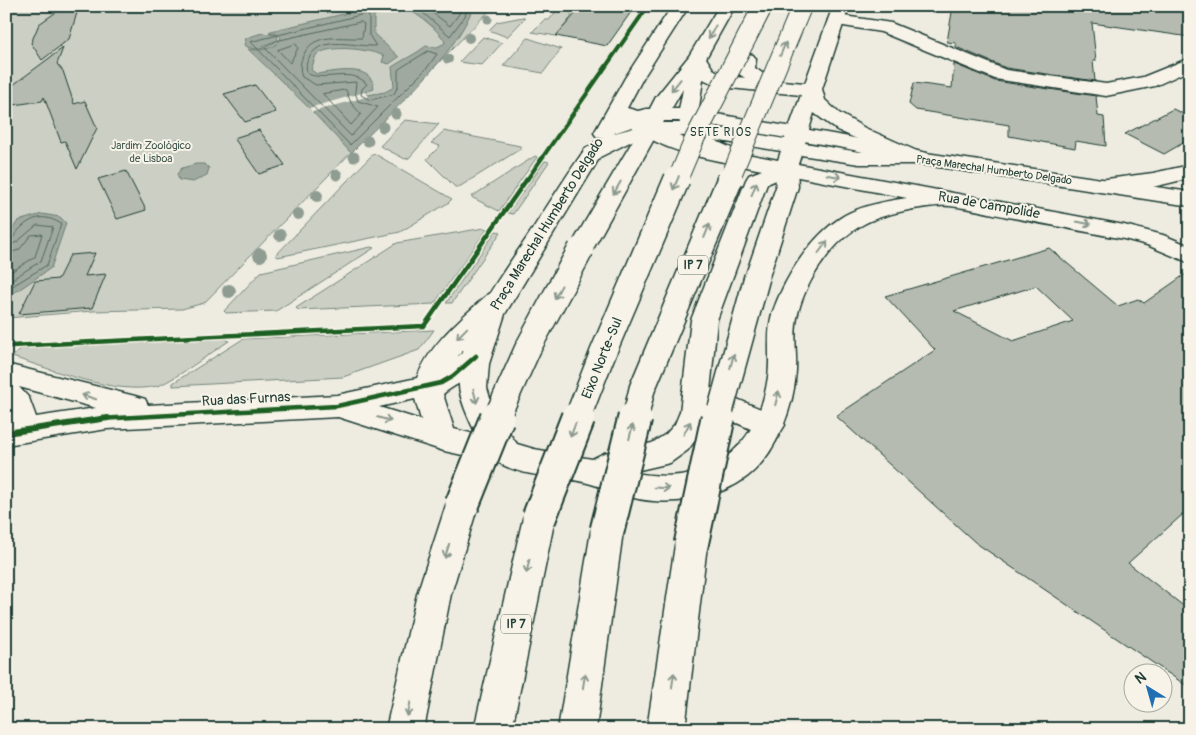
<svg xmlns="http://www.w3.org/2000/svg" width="1196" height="735" font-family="Pangolin,sans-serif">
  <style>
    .green { fill: #cccfc4; stroke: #76867c }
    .water { fill: #9fa99f; stroke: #6c7e74; fill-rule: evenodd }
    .pier { fill: #eeece1 }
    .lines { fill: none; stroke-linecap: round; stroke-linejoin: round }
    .shore { stroke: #52685f; stroke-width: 1 }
    .building { fill: #b5bbb0; stroke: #1f3d34; fill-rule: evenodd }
    .minor-casing { stroke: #1f3d34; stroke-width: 3 }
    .major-casing { stroke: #1f3d34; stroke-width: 3 }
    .highway-casing { stroke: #1f3d34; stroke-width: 3 }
    .minor { fill: #f7f3e8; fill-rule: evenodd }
    .major { fill: #f7f3e8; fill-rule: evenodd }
    .highway { fill: #f7f3e8; fill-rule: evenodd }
    .highway-bridge-far2-casing { stroke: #1f3d34; stroke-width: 21; stroke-linecap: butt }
    .highway-bridge-far1-casing { stroke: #1f3d34; stroke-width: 28; stroke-linecap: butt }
    .highway-bridge-casing { stroke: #1f3d34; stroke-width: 37; stroke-linecap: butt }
    .highway-bridge-far2 { stroke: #f7f3e8; stroke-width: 19 }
    .highway-bridge-far1 { stroke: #f7f3e8; stroke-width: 25 }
    .highway-bridge { stroke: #f7f3e8; stroke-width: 33 }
    .cycleway-far2-casing { stroke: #f7f3e8; stroke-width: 5.5 }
    .cycleway-far1-casing { stroke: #f7f3e8; stroke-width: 8 }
    .cycleway-casing { stroke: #f7f3e8; stroke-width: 9 }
    .cycleway-far2 { stroke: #1b5e20; stroke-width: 4 }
    .cycleway-far1 { stroke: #1b5e20; stroke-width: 4.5 }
    .cycleway { stroke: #1b5e20; stroke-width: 6 }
    .tree { fill: #8f9c92 }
    .oneway { stroke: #8b988e }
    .labels { text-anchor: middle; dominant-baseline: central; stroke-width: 4; stroke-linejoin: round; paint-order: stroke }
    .far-park-label { font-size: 11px; fill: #425a51; stroke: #f7f3e8 }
    .far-street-label { font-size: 11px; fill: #1f3d34; stroke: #f7f3e8 }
    .far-neighbourhood-label { font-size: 12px; letter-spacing: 1px; fill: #1f3d34; stroke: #f7f3e8 }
    .shield { fill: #f7f3e8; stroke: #60746a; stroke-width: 1 }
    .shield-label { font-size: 12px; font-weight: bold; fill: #1f3d34 }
    .street-label { font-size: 14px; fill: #1f3d34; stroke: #f7f3e8 }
  </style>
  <rect width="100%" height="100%" fill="#eeece1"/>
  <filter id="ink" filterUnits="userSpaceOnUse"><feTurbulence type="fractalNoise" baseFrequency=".02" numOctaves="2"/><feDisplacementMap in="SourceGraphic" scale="10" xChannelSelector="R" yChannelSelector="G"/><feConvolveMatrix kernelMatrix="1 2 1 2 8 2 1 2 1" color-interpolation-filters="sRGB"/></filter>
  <g filter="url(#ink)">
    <!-- green -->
    <g class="green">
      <path d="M6,6H494L204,303L182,309L93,311L6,318Z"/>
      <path d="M559,8L570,12L572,16L556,36L532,32L544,20H549Z"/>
      <path d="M523,17L525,18L507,37L489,30L497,22Z"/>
      <path d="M483,37L502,43L482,65L459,62Z"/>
      <path d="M528,38L561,49L543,73L503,66Z"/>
      <path d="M405,120L439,124L409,158L405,159L380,146Z"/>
      <path d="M444,131L520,146L522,148L459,187H455L427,159L440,146L431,143Z"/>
      <path d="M375,154L452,199L448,203L400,232L278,257L276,255L372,155Z"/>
      <path d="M535,156L537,157L499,211L471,197Z"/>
      <path d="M545,161L549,162L513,214L508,213Z"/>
      <path d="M484,228L487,229L434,304L298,310L296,308L397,243Z"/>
      <path d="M496,231L501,232L452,303H446Z"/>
      <path d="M371,247L374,248L276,311L226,313L224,311L261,272Z"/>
      <path d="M434,330L419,350L343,377L173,386V383L243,339Z"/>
      <path d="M225,339L229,341C215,350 170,383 157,386C115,396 52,369 12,357L21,349Z"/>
    </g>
    <!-- water -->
    <g class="water">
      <path d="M378,6H473C460,52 385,118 351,153L309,108L248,49C260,51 275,50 281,38L277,34L269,32L271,31ZM402,8C413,9 443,33 445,43L437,47L426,46C416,54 404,59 392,67L394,87L385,92L368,95L365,92L374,89C373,62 334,72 317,74L311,70L316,55C329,44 369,49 384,56L382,62L389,64L399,57L374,34V16L378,13Z"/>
      <path d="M262,33L277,35L278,40C270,49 254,52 244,45L246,38Z"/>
      <path d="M196,164H204L209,168L207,175L193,182L179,180L177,174L182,168Z"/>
      <path d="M42,214L60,217L66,223L51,268L17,291L6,295V238L18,221Z"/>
    </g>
    <!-- pier -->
    <path class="pier" d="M365,92L369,96L312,112L309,108Z"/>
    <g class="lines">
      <!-- shore -->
      <g class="shore">
        <path d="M415,6L450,36L465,16L468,6"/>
        <path d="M424,6L450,26L459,14L461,6"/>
        <path d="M366,14L369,16V35L376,46C356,47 323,35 310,56C306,62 305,67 308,74C328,82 351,67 367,84L362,89L361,95L370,100L394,94L398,86V70L402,67L428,51L437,54L427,68L350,145L251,42Z"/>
        <path d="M361,22L364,24L362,38C342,39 314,32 304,54C300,61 299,69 302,77L316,85L356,82L355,92L358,101L378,107L351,136L263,46L276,41Z"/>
        <path d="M296,44L298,48L290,63L278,50Z"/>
        <path d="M346,90L351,103L361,114L351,125L323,94Z"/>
        <path d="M6,240L12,239C24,221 40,210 61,224L47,265L6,290"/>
        <path d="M6,247L17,242L37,225L53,227L41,261L6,283"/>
        <path d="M6,254L19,250L31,235L42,234L35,257L6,275"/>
      </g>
    </g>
    <!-- building -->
    <g class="building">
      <path d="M65,6H79L69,39L42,60L31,43L39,24Z"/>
      <path d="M582,6H594L631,12L607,46L556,36Z"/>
      <path d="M953,6H1190V37L1092,23L1096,61H1093L1095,81L1006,68L956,47V43L947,42Z"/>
      <path d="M63,48L57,64L63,71L74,104L85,101L97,128L77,169L65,141L61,142L44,97L42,101L6,106L13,85Z"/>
      <path d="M954,64L995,81L1096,96L1098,116L1104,117L1106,146L1076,141L1075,148L1009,136V125L916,110L909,104L914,83L952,88Z"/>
      <path d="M255,85L276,112L245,122L224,94Z"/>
      <path d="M1173,109L1190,117V139L1164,154L1125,134Z"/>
      <path d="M259,130L285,165L259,174L234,138Z"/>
      <path d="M126,171L146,210L117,219L98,179Z"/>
      <path d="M1049,248L1118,306L1138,299L1144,303L1190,271V508L1128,563L1190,611V688L976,543L836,416L935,350L885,296ZM1036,286L1073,321L1013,341L954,311Z"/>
      <path d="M95,253L85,276L106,274L92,308L19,314L35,281L58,279L70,255Z"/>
    </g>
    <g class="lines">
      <!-- minor casing -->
      <g class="minor-casing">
        <g id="minor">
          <path d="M672,6H689L643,78L627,108L638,111L646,109H688L844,136L927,153L930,158L927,163L919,164L844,148L688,121H649L688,140L748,154L751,159L748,164L740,165C703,158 662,151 632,127L614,133L611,137L604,139L597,137L594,133L625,78Z"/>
          <path d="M837,15L891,23L1006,70L1106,84L1143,77L1190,58V70L1155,86L1106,96L995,79L881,32L831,24L828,20L831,16Z"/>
          <path d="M747,54L753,55L756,59L755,68L782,87L779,91H765L739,74L737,70L741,55Z"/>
          <path d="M1190,165V178C1164,184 1125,196 1099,190L1096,185L1099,180L1153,173Z"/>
          <path d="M497,291L506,294L510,300L457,357C467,349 473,345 486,349L490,356C478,376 458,382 443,394L454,429L515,444L519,452L515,460L504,464L444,451L338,417L107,429L6,445V364L135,396L145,399L148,405L337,395L417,378C430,343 462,318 488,294ZM19,387L96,408L36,417L29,398ZM415,399L421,420L379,407Z"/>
          <path d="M696,382L780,417L785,425L780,433L770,436L760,433L686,401L682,393L686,385Z"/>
        </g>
      </g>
      <!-- major casing -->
      <g class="major-casing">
        <path id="major" d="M719,6H735L706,58L713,69L725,76L805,83L833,6H849L822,89L825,100L839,113L865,128L919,152L1190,192V206L919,164H859L801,155L798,164L1124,225L1163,235L1190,246V263L1147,245L1124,239C1085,232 1046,224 1008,217C989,213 969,208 950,206C930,204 882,214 864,224C831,241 801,287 796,324C794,340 797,355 796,371C794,407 777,453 748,476C718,500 667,507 630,497C613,493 597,484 579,481C555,476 514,476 494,459C480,447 460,404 459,386C456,332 502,275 530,233C548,205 566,176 585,149L607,135L641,126L656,97L689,56ZM703,79L720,87L801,95L785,139L701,125L698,115ZM683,89L678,115L680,123H663ZM814,113L837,130L886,152H859L805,143ZM664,135L686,136C704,159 735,165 762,170L749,175L746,180L691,320L680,412L675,424L666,434L652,443L604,453L592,459L534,449L517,444L494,412L487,388L489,364L505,314L600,157L634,140ZM714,140L781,151L778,160L742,153ZM788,175L907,198C886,201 864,205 845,215C812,234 784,278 772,314C766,334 771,356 768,377C757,453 706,488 631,472L670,463L688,450L703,429L708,412L717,320L767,184Z"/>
      </g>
      <!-- highway casing -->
      <g class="highway-casing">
        <g id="highway">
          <path d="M649,124L656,126L659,130L593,249L589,254L581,257L573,254L569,249L639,130L642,126Z"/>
          <path d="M786,162L794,163L797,168L798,187L769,277L766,283L757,285L748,283L745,277L776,187L775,168L778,163Z"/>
          <path d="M462,492L473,496L478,505L451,594L424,729H386L417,594L446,505L451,496Z"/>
          <path d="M539,504L550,508L555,518L512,729H474L523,518L528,508Z"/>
          <path d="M607,517L618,521L623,531L596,729H558L591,531L596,521Z"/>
          <path d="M691,531L703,535L707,545L685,729H647L675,545L679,535Z"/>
        </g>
      </g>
      <!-- minor -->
      <use href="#minor" class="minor"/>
      <!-- major -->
      <use href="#major" class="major"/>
      <!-- highway -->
      <use href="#highway" class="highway"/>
      <!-- highway-bridge-far2 casing -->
      <g class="highway-bridge-far2-casing">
        <g id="highway-bridge-far2">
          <path d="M677,181L695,138L763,6"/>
          <path d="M729,181L802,6"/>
        </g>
      </g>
      <!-- highway-bridge-far1 casing -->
      <g class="highway-bridge-far1-casing">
        <g id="highway-bridge-far1">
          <path d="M496,419L528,348L581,249"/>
          <path d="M577,419L602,355L677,179"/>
          <path d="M635,419L642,389L730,179"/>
          <path d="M718,419L757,277"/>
        </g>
      </g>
      <!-- highway-bridge casing -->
      <g class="highway-bridge-casing">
        <g id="highway-bridge">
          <path d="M462,505L497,418"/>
          <path d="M539,518L578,418"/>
          <path d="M607,531L635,418"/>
          <path d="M691,545L718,418"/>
        </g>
      </g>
      <!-- highway-bridge-far2 -->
      <use href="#highway-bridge-far2" class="highway-bridge-far2"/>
      <!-- highway-bridge-far1 -->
      <use href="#highway-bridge-far1" class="highway-bridge-far1"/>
      <!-- highway-bridge -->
      <use href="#highway-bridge" class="highway-bridge"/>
      <!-- cycleway-far2 casing -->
      <g class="cycleway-far2-casing">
        <path id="cycleway-far2" d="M526,181L648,6"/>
      </g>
      <!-- cycleway-far1 casing -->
      <g class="cycleway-far1-casing">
        <g id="cycleway-far1">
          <path d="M6,349L10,346L424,326L527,179"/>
          <path d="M99,419L337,406L441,383L453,376L476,356"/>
        </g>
      </g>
      <!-- cycleway casing -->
      <g class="cycleway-casing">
        <path id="cycleway" d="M6,433L108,418"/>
      </g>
      <!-- cycleway-far2 -->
      <use href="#cycleway-far2" class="cycleway-far2"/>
      <!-- cycleway-far1 -->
      <use href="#cycleway-far1" class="cycleway-far1"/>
      <!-- cycleway -->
      <use href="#cycleway" class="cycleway"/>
    </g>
    <!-- trees -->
    <g class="tree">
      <circle cx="488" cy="19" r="4.5"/>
      <circle cx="469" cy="38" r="5"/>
      <circle cx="448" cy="59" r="5"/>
      <circle cx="396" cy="114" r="5.5"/>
      <circle cx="383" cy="127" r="5.5"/>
      <circle cx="368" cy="141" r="5.5"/>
      <circle cx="177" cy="144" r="5.5"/>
      <circle cx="354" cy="157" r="5.5"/>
      <circle cx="337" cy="175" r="5.5"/>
      <circle cx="317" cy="196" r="6"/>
      <circle cx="298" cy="214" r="6"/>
      <circle cx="280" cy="235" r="6"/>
      <circle cx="260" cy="255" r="7"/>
      <circle cx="229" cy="291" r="7"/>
    </g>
    <!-- one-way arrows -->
    <defs><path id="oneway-shaft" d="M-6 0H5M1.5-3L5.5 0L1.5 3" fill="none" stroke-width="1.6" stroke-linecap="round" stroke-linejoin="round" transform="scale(1.25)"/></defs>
    <g class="oneway">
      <use href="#oneway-shaft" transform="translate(712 32) rotate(119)"/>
      <use href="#oneway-shaft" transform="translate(783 49) rotate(-67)"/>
      <use href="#oneway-shaft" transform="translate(676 85) rotate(129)"/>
      <use href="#oneway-shaft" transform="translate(834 176) rotate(11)"/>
      <use href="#oneway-shaft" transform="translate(676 183) rotate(113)"/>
      <use href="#oneway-shaft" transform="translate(617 188) rotate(120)"/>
      <use href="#oneway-shaft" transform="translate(754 189) rotate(-69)"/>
      <use href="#oneway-shaft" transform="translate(1084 223) rotate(12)"/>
      <use href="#oneway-shaft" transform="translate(707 231) rotate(-68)"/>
      <use href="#oneway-shaft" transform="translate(823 247) rotate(-53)"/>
      <use href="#oneway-shaft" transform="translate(558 292) rotate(118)"/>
      <use href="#oneway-shaft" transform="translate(462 333) rotate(134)"/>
      <use href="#oneway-shaft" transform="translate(732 361) rotate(-76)"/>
      <use href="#oneway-shaft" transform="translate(475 396) rotate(77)"/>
      <use href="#oneway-shaft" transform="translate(89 397) rotate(-162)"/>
      <use href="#oneway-shaft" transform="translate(777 398) rotate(-76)"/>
      <use href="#oneway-shaft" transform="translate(384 419) rotate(16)"/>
      <use href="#oneway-shaft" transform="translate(687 428) rotate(-62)"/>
      <use href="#oneway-shaft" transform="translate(573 430) rotate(111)"/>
      <use href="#oneway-shaft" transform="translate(631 432) rotate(-76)"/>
      <use href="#oneway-shaft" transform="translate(662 488) rotate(3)"/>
      <use href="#oneway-shaft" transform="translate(447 551) rotate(107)"/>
      <use href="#oneway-shaft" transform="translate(528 566) rotate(102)"/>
      <use href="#oneway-shaft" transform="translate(673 680) rotate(-82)"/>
      <use href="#oneway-shaft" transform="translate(584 681) rotate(-81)"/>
      <use href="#oneway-shaft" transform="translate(409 709) rotate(102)"/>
    </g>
  </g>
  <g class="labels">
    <!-- far-park labels -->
    <g class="far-park-label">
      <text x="151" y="145">Jardim Zoológico<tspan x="151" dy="13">de Lisboa</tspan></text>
    </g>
    <!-- far-street labels -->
    <g class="far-street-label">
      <text transform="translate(994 170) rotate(8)">Praça Marechal Humberto Delgado</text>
    </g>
    <!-- far-neighbourhood labels -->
    <g class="far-neighbourhood-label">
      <text x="721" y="132">SETE RIOS</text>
    </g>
    <!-- shield labels -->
    <g class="shield">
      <rect x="678" y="255.5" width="30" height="19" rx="4"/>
      <rect x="501" y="614.5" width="30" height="19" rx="4"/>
    </g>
    <g class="shield-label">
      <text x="693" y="265">IP 7</text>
      <text x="516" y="624">IP 7</text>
    </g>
    <!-- street labels -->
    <g class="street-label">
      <text transform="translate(989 205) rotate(10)">Rua de Campolide</text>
      <text transform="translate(547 224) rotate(-58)">Praça Marechal Humberto Delgado</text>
      <text transform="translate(602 358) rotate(-68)">Eixo Norte-Sul</text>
      <text transform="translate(246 399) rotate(-3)">Rua das Furnas</text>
    </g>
  </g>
  <!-- margin -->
  <rect width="1196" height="735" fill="none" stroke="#f7f3e8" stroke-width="25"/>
  <rect x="12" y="12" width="1171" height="710" fill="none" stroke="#1f3d34" stroke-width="2" filter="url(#ink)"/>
  <!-- north arrow -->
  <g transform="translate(1148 688) rotate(323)"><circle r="24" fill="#f7f3e8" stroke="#a1aaa0"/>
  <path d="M0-4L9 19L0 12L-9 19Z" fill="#1f6fb2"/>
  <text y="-8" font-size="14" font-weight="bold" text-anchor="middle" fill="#1f3d34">N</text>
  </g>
</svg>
